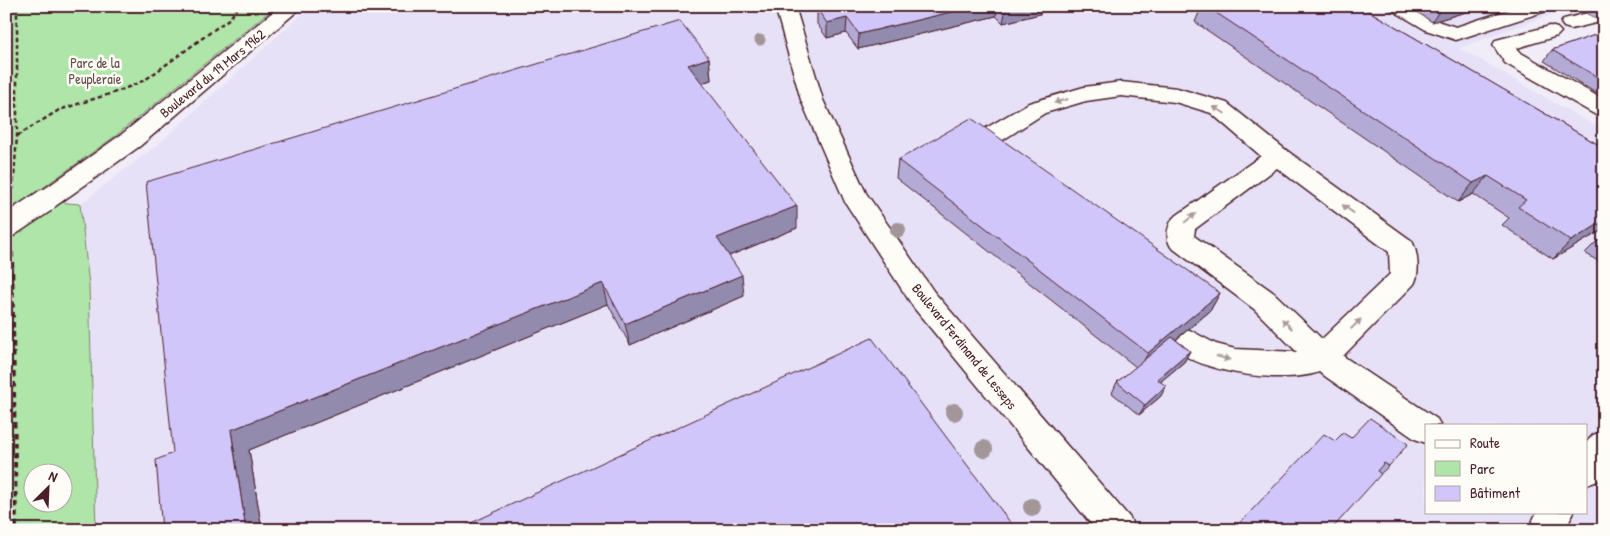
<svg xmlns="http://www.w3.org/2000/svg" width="1610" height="536" font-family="'Patrick Hand',sans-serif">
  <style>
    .built { fill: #e7e1f8; fill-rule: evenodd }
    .green { fill: #afe5a8; stroke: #7c826a; fill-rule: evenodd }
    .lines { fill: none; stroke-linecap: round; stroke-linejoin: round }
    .minor-casing { stroke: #4a1f2b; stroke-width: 3 }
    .path-far1 { stroke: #4a1f2b; stroke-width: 2.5; stroke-dasharray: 4.5 3; stroke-linecap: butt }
    .path { stroke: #4a1f2b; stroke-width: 4; stroke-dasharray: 5.5 4.5; stroke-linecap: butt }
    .minor { fill: #fdfcf7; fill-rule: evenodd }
    .minor-bridge-casing { stroke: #4a1f2b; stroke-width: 26; stroke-linecap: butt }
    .minor-bridge { stroke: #fdfcf7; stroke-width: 23 }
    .tree { fill: #a29698 }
    .wall { fill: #b4aad6; stroke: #4a1f2b }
    .shaded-wall { fill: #928bae; stroke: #4a1f2b }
    .building { fill: #d1c6f9; stroke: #4a1f2b }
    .oneway { fill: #ac999b }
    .labels { text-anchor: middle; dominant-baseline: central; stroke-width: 5; stroke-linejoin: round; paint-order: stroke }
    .park-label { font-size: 14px; fill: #63504a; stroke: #fdfcf7 }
    .street-label { font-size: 14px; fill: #4a1f2b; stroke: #fdfcf7 }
  </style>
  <rect width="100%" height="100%" fill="#f0ecf8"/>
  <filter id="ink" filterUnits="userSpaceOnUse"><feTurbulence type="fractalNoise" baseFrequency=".02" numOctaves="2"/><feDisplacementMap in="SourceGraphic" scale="10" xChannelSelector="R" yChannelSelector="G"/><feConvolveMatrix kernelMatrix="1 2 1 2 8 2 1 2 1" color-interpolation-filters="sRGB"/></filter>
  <g filter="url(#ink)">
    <!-- built -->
    <path class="built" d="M311,6H1574L1459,48L1604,131V530H96L89,285L80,204L157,145ZM1426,425H1586V512H1426Z"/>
    <!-- green -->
    <g class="green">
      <path d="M6,6H276L114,137L6,214Z"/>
      <path d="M45,201L80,204L89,285L96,530H6V227ZM32,474H62V504H32Z"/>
    </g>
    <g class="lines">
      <!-- minor casing -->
      <g class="minor-casing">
        <g id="minor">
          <path d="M280,6H303L140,146L54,207L45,210L36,207L32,201L36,195L122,134Z"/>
          <path d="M775,6H795L823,100L866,193L934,292L1130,518L1135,530H1096L914,308L845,202L801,100Z"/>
          <path d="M1389,6H1414L1440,22L1456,27L1521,6H1552L1549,10L1456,40L1426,30L1392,10Z"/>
          <path d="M1604,9V21L1571,29L1564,27L1561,23L1564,19Z"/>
          <path d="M1550,26L1557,28L1561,32L1557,36L1517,48L1521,53L1604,100V117L1596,115L1505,63L1493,45L1496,40Z"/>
          <path d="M1121,82L1177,88L1227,103L1286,150L1412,241C1418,253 1420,273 1414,284L1343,356L1437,419L1440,425H1426V443L1415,439L1319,372C1284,385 1184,373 1165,337L1170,329L1180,325L1216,344L1235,349L1297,352L1254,309L1171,247C1165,237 1167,228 1173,218L1261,156L1211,113L1175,102L1121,96L1086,101L1045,113L987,150L978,152L969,150L966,144L969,138L1029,103L1084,87ZM1277,168L1389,252L1390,274L1322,339L1274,293L1194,236L1195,229Z"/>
          <path d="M1604,431V472L1598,481L1586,485V443L1593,435Z"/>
          <path d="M1537,512H1574L1565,530H1528Z"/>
        </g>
      </g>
      <!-- path-far1 -->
      <g class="path-far1">
        <path d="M17,136L59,110L119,91L145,80L230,18L239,6"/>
        <path d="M6,178L13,176"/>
        <path d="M13,190L17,136V6"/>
      </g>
      <!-- path -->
      <path class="path" d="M12,252L16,530"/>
      <!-- minor -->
      <use href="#minor" class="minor"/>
      <!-- minor-bridge casing -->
      <g class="minor-bridge-casing">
        <path id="minor-bridge" d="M6,227L45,201"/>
      </g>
      <!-- minor-bridge -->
      <use href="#minor-bridge" class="minor-bridge"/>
    </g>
    <!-- trees -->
    <g class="tree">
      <circle cx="760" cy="40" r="5.5"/>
      <circle cx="898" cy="230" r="8"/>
      <circle cx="954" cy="412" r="9"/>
      <circle cx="984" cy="449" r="9"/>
      <circle cx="1032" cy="507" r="9"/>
    </g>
    <!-- wall -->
    <g class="wall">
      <path d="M829,6H1041L1040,14L1003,23L996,16L858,49L846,33L827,38L817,24V9Z"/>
      <path d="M1049,6H1069L1053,10Z"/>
      <path d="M1200,6H1360L1604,148V229L1553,259L1502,225L1509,218L1473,194L1458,202L1195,22L1201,8L1199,7Z"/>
      <path d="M1408,6H1486L1432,22Z"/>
      <path d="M1573,6H1604V23Z"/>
      <path d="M1604,32V98L1544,61L1552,50Z"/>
      <path d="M709,58L711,80L701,83L797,228L729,256L744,296L630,345L608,304L249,450L262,530H162L173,453Z"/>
      <path d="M898,160L1220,293L1210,311L1176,340L1190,351L1184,362L1161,381V396L1139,415L1112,393L1117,382L1136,367L896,178Z"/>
      <path d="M1604,237V265L1585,253L1596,242Z"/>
      <path d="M1343,433L1389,466L1378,476Z"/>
    </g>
    <!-- shaded-wall -->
    <g class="shaded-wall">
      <path d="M976,6H998L996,16L858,49L859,34Z"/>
      <path d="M1012,6H1041L1040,14L1003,23L1006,8Z"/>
      <path d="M1054,6H1069L1053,10Z"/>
      <path d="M1444,6H1486L1432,22L1442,7Z"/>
      <path d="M847,18L846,33L827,38V23Z"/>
      <path d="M709,58L711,80L690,87L688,65Z"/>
      <path d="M1488,176L1473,194L1458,202L1473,183Z"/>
      <path d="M797,206V228L719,260L717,238Z"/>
      <path d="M1604,221V229L1553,259L1571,241Z"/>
      <path d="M742,275L744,296L630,345L625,324Z"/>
      <path d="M603,283L608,304L249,450L262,530H246L231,430Z"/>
      <path d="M1220,293L1210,311L1139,370L1148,353Z"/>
      <path d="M1190,351L1184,362L1152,389L1157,379Z"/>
      <path d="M1166,386L1161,396L1139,415L1145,405Z"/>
    </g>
    <!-- building -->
    <g class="building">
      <path d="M829,6H976L859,34L847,18L827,23L817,9Z"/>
      <path d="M1206,6H1360L1604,148V221L1571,241L1518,207L1526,200L1488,176L1473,183Z"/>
      <path d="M1588,6H1604V15Z"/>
      <path d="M680,21L709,58L688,65L797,206L717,238L742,275L625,324L603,283L231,430L246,530H162L156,460L173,453L146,182Z"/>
      <path d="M1604,32V81L1552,50Z"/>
      <path d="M971,118L1220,293L1148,353L898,160Z"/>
      <path d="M1604,237V247L1596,242Z"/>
      <path d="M1172,337L1190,351L1157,379L1166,386L1145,405L1117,382Z"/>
      <path d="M872,338L1016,530H456Z"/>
      <path d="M1370,418L1408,444L1389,466L1384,463L1377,471L1381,474L1331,530H1233L1324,434L1335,441L1343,433L1351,438Z"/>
    </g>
    <!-- one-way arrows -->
    <defs><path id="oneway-solid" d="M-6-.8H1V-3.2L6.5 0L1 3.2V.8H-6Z" transform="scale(1.25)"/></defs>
    <g class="oneway">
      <use href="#oneway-solid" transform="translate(1061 101) rotate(164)"/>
      <use href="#oneway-solid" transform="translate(1219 110) rotate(-150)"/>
      <use href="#oneway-solid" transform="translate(1348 209) rotate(-144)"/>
      <use href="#oneway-solid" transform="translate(1190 218) rotate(-39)"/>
      <use href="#oneway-solid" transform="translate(1287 324) rotate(-136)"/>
      <use href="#oneway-solid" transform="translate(1356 324) rotate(-45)"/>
      <use href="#oneway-solid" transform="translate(1223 358) rotate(15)"/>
    </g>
  </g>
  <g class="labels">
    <!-- park labels -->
    <g class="park-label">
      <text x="95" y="62">Parc de la<tspan x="95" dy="16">Peupleraie</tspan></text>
    </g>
    <!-- street labels -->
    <g class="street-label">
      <text transform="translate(212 73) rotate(-39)">Boulevard du 19 Mars 1962</text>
      <text transform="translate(965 346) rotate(51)">Boulevard Ferdinand de Lesseps</text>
    </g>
  </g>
  <!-- margin -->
  <rect width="1610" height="536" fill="none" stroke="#fdfcf7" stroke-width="25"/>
  <rect x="12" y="12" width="1585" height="511" fill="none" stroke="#4a1f2b" stroke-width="2" filter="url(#ink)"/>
  <!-- legend -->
  <rect x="1425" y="424" width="162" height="90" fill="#fdfcf7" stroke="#b5a4a5"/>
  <rect x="1435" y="440" width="25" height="8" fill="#fdfcf7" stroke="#b5a4a5"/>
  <text x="1470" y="448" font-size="15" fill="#4a1f2b">Route</text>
  <rect x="1435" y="461" width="25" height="15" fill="#afe5a8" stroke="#b5a4a5"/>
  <text x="1470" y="474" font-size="15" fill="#4a1f2b">Parc</text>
  <rect x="1435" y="486" width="25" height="15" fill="#d1c6f9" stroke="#b5a4a5"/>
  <text x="1470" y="498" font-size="15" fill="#4a1f2b">Bâtiment</text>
  <!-- north arrow -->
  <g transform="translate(48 488) rotate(24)"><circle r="24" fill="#fdfcf7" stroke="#b5a4a5"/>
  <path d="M0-4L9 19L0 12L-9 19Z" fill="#4a1f2b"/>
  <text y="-8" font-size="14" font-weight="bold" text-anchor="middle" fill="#4a1f2b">N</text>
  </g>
</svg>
